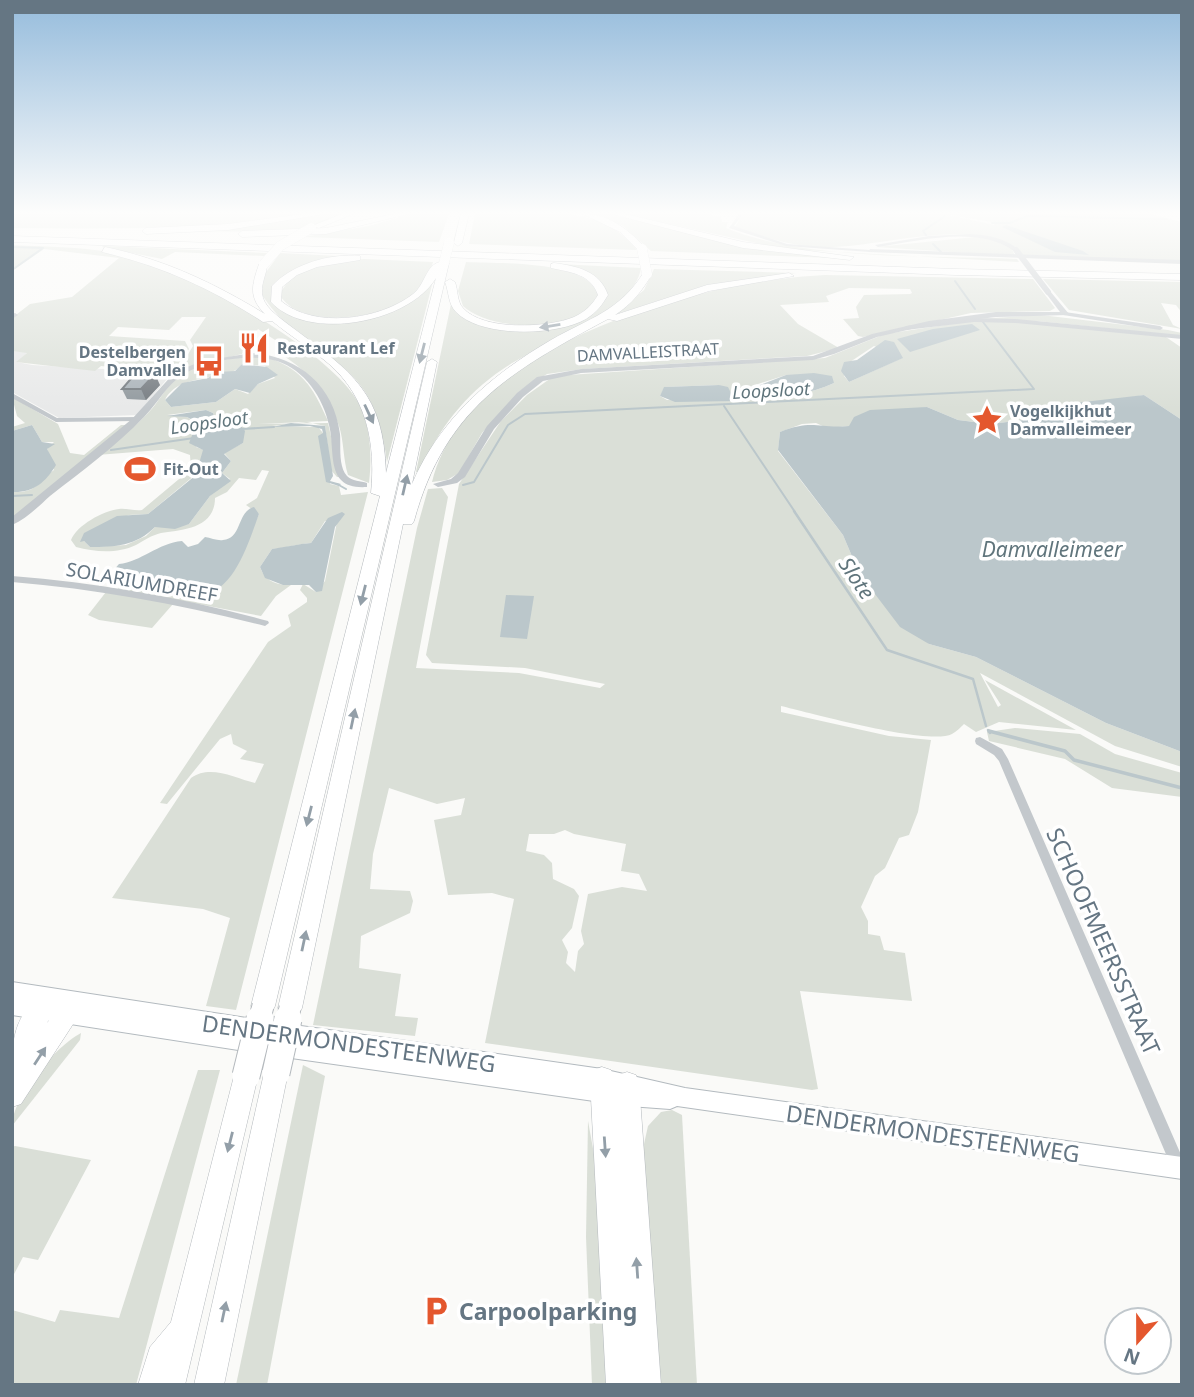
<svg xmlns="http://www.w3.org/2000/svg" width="1194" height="1397" font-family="'Noto Sans',sans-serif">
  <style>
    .built { fill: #e8e9e9 }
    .green { fill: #dadfd7; fill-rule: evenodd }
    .water { fill: #bbc7cb }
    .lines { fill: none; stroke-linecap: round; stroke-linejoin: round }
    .stream-far2 { stroke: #bbc7cb; stroke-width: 2 }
    .stream-far1 { stroke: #bbc7cb; stroke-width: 2.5 }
    .stream { stroke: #bbc7cb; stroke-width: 3.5 }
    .secondary-casing { stroke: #b3babf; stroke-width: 2 }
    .motorway-casing { stroke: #b4b9bd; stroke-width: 1 }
    .minor { fill: #c3c8cc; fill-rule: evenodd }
    .tertiary { fill: #c3c8cc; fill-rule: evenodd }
    .secondary { fill: #fff; fill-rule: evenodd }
    .motorway { fill: #fff; fill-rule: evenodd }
    .motorway-bridge-far2-casing { stroke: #b4b9bd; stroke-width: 10; stroke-linecap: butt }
    .motorway-bridge-far1-casing { stroke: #b4b9bd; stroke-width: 23; stroke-linecap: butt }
    .motorway-bridge-casing { stroke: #b4b9bd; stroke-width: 29; stroke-linecap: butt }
    .tertiary-bridge { stroke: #c3c8cc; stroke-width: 6 }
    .motorway-bridge-far2 { stroke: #fff; stroke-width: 10 }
    .motorway-bridge-far1 { stroke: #fff; stroke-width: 21 }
    .motorway-bridge { stroke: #fff; stroke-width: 27 }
    .wall { fill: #929a9f }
    .shaded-wall { fill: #777d82 }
    .building { fill: #aab3b9; stroke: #777d82; stroke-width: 2 }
    .oneway { fill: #939fa8 }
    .labels { text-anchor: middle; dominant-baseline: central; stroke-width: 7; stroke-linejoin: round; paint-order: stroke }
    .far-poi-label { font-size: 16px; font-weight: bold; fill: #657683; stroke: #fff; text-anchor: start }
    .far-street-label { font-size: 16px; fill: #657683; stroke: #fff }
    .far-water-label { font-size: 18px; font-style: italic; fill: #60757c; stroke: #fff }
    .street-label { font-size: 19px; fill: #657683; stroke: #fff }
    .water-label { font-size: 21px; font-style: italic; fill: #60757c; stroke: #fff }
    .near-street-label { font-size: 23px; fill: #657683; stroke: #fff }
    .near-poi-label { font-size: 23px; font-weight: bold; fill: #657683; stroke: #fff; text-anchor: start }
  </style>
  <rect width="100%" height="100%" fill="#fafaf8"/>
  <!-- built -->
  <path class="built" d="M12,351L28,352L17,362L32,365L172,373L137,415L59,418L12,392Z"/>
  <!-- green -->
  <g class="green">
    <path d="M12,214H309C210,230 112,229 12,228Z"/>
    <path d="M324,214H343L298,232L183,231L263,224Z"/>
    <path d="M410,214H449L439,242L303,237L369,226Z"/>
    <path d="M475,214C530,214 599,200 637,250L469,244Z"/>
    <path d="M596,214H609L730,244L832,258L651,251L623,226Z"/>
    <path d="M624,214H708L721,217L722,222H728L726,228C806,261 929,255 1017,259L1019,262L784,249Z"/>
    <path d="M743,214H944L995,225L992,222L944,214H1151L1182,222V261L1025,257C986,211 878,249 823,247C792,247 764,237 735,227Z"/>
    <path d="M975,237L994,240L1012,249L1015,256L876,247Z"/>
    <path d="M12,245C53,247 95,247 134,257C189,271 335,354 359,404C371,429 372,457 369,483L348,475C343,459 344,441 339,426C328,395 310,372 282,355L289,349L258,329L242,354L179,369L193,346L190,340L206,317H182L169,330L118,327L109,336L185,341L189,349L172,373L101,366L95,371L16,362L27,353L12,351V318L30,304L72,297L119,258L44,249L12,271Z"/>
    <path d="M102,247L103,246L267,253L264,256L175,252L162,259Z"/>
    <path d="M280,253L358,257L311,265L274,287C257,331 369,318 390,312C410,307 420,293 433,281L387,462C374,348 311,368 262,295L264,275Z"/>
    <path d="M364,259L433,262C430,275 420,289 410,297C383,319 299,330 280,295C291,265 336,261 364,259Z"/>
    <path d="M466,262C497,264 588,259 598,295C583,335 490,332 463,306L458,291Z"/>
    <path d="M557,264L641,268C634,314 540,343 503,369C465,394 438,430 420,471L416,472L451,304L477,323L545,328L590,314L604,287Z"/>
    <path d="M654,269L796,273L707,285L614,315L644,290Z"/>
    <path d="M825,275L1033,279L1055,308L1050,311L971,313L863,337L858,336L843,319L859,318L856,307L864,295L910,294L912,293L910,289L849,288L826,296L829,302L780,305L798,324L839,348L807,356L583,369L547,374L520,391L482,433L459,473L447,480L432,482C466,343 701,281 825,275Z"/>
    <path d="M1043,279L1182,282V313L1176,305L1161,303L1173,325L1182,329L1069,310Z"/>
    <path d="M1041,315L1168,330L1182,333V336L1037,321H942Z"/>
    <path d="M971,321L1020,322L1166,337L1182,348V420L1144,395L1048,412L1041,418L990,424L958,420L927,407L850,426L827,428L816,423L802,424L780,432L778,451L843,535L859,573L929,644L976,657L1106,723L1182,752V767L1115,746L980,673L998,707L1001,705L985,680L1076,730L999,722L976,732L964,724C961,727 956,732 952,734C929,746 811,713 781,706V712L889,736L931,740L918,812L909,835L899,838L885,868L875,876L861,907L868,921V934L880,936L884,950L905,953L912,1001L800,991L818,1089L812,1090L485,1043L514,899L492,893L448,895L434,820L461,815L465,798L437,804L389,788L373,854L370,889L410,891L413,901L410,913L361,936L359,968L401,974L395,1016L418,1018L415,1036L313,1025L417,528L428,489L442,488L448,497L416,668L519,673L600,688L605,684L525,668L432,663L426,655L459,484L501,421L527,395L551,378L568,375L825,358L885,334ZM874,346L902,358L849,382L844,376L850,362ZM786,375L834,383C805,396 776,399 745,400L740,395L755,385ZM719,385L735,401L667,400L660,396L665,387ZM565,830L574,834L626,844L621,871L639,874L647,891L622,887L588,894L581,931L584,944L578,951L575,972L566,963L568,952L562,940L572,928L579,896L574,889L553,879L552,863L544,855L526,851L529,834H554Z"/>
    <path d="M264,356C302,369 312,385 328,421L258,424L328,423L340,477H337L331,470L325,426L307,422L272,426L318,427L323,433L330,484L339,486L341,495L368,492L236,1010L206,1006L230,918L203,909L112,898L191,778C210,764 235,778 255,783L264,764L240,759L247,751L233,744L231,734L220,739L167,804L160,803L268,642L291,626L288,615L307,602V598L300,590L303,584L316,592L325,581L337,522L325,521L311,543C298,544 286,548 272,549L260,567C265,581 276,585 291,585L276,596L261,616L118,589L123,582L136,584L241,555L259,514L246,505L257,498L269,471L262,470L256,480L239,478L227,492L215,498C215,529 181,530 161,533C152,535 143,541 136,545C117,554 95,552 76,547L71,540C77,525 103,511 119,509C126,508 134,511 142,510L191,469L190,455L173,449L97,455C113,443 130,431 144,417C160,403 165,385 183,373C206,359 238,358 264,356ZM242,364L265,366L275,378L258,384L248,394L235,389L216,402L171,407L165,400C180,370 229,384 242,364ZM206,410L213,413L216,421L235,424L243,435V443L224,453L231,461L222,473L230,479L210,496L189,524L155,527L146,536L126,545L90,547L84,541L85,533L129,515L148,514L201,470L204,450L196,447L202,426L187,417L167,415Z"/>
    <path d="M12,397L58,424L70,453L84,455L121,425H127L12,519V492C38,493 36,483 54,470L47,449L54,442H42L32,425L12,431V427L25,423L17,416Z"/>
    <path d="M106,592L173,604L152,628L99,620L88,615Z"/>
    <path d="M1015,728L1080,734L1115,754L1182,773V797L1112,788L1065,759L989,741L987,732Z"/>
    <path d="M81,1033L80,1040L12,1126C12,1097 55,1047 81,1033Z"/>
    <path d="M303,1065L325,1076L267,1385H236Z"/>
    <path d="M198,1070H220L136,1385H12V1310L55,1322L60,1310L119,1318Z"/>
    <path d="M672,1110L682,1115L697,1385H660L642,1153L648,1126L661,1112Z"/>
    <path d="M588,1121L598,1176L607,1385H592L586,1237Z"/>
    <path d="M15,1146L91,1160L38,1260L23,1257L12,1278V1147Z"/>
  </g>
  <!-- water -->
  <g class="water">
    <path d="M1006,225L1083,251L1089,255L1055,252L1002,227Z"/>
    <path d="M972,324L980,330L910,352L897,339L933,329Z"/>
    <path d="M885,340L894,342L903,358L849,382L841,371L844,362L857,360Z"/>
    <path d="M242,364L267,367L278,375L258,384L250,393L235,389L216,402L171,407L165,400L182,383L208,378L218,372L235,371Z"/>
    <path d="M814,373L832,376L834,383C805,396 776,399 745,400L740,395L741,389H750L786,375Z"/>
    <path d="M719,385L728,387L735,401L675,402L660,396L664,387Z"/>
    <path d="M1144,395L1182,420V752L1106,723L976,657L929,644L900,627L859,573L843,535L778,450L780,432C813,419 818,429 849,426L854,417L870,410L927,407L958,420L990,424L1041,418L1075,403Z"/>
    <path d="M206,410L213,413L216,421L241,426L245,431L243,443L224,454L231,461L222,473L231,481L210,496L189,524L175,529L155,527C136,546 115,547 90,547L84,541L80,542L84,533L117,516L148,514L201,471L198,467L203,450L189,443L193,433L202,425L187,417L167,416Z"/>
    <path d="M291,423L325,426L333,476L330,481L341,484L339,486L326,482L318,436L323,433L322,429L310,426L272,427Z"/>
    <path d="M32,425L42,442L55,444L47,449L56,465C45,483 33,493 12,492V431Z"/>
    <path d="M254,507L259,514C249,541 236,587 205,595L105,580L119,564C141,562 158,543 182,541L188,547L198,544L205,537C211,538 218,541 223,540C242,539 237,511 254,507Z"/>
    <path d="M342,512L345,514L335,527L322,591L316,592L309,585H283L265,578L260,567L272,549C286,547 298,544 311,543L328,518Z"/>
    <path d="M506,595L534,596L527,639L500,637Z"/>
  </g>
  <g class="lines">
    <!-- stream-far2 -->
    <g class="stream-far2">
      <path d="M992,223H1010L1027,216L1167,219"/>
      <path d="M926,235L923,231L945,216"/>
      <path d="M933,244L941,252"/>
      <path d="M12,247L43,248L12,270"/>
      <path d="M955,281L975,309"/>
      <path d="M724,406L795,512"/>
      <path d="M242,429L274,427"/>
      <path d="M111,450L194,438"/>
      <path d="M337,484L346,489"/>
      <path d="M463,485L474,482L508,425L525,414L1034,389L983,322"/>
      <path d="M12,496L32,495"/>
    </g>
    <!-- stream-far1 -->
    <g class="stream-far1">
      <path d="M794,511L887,650L973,679L986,726"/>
      <path d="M988,730L990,733"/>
    </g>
    <!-- stream -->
    <path class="stream" d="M989,731L1065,751L1074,760L1182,788"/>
    <!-- secondary casing -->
    <g class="secondary-casing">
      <g id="secondary">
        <path d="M12,982L260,1020L267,1023L270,1030L264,1038L267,1043L264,1050L257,1053L12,1015Z"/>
        <path d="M280,1023L602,1069L685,1088L1182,1157V1179L677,1106L670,1109L629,1106L277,1056L270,1053L267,1046L273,1038L270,1033L273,1026Z"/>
      </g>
    </g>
    <!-- motorway casing -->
    <g class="motorway-casing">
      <g id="motorway">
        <path d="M304,214H324L228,230L146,234L142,231L146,228L228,224Z"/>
        <path d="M342,214H353L319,228L312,226Z"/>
        <path d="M394,214H408L326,234L242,237L238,234L242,231L326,228Z"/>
        <path d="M461,214H469L462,243L458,246L454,243Z"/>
        <path d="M583,214C608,213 631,231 646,249L639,251L620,232Z"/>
        <path d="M612,214H625L743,242L854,257L850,260L743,248Z"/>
        <path d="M12,236L956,269L1182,274V280L956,275L12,242Z"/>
        <path d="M105,247C164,259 214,283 265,314C248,297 252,285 259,264L267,262C268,274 259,284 263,298C267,310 283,320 293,328C352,372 384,393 386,473L436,278C409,323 308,342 271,302L272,286C292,264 331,253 360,256V260L317,267L297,275L282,287L281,301C314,329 380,320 413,294C423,287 426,269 435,264C438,262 441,262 444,260L449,263L275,1006L271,1014L263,1018L255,1014L251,1006L380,496L371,493C376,444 367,397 329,364C311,348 290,336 272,321L263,322C212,289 162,266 102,252Z"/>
        <path d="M554,263C577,266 600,271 608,295C602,305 597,312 586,319C557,336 481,338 456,312C448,304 449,292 445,282L450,279L455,282C458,290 457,302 463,308C483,331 548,328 574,317C585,312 592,305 598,295C591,274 570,272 551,268V264Z"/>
        <path d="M644,272L652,274C642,291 632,304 615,315L707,285L789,273L794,276L709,291L617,321L608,319C511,371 445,408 414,521L412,524H403L302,1008L298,1016L290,1020L282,1016L278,1008L427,362L432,359L437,362L412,484C440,419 491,375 551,340C589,318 619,312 644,272Z"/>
        <path d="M41,999L49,1003L53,1011L47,1023L59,1007L67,1003L75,1007L79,1015L21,1104L12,1107C12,1076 4,1015 41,999Z"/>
        <path d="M276,1061L285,1064L288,1073L224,1385H194L264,1073L267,1064Z"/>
        <path d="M246,1064L255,1067L258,1076L185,1385H138L150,1347L171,1322L234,1076L237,1067Z"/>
        <path d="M602,1067L611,1070L615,1083L618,1075L627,1072L636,1075L639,1084L661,1385H606L590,1079L593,1070Z"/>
      </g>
    </g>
    <!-- minor -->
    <g class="minor">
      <path d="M739,214H743L734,226L787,244L870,250L872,251L870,252L786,246L729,228Z"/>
      <path d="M1065,312L1160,326L1163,328L1160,330L1063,315L1062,314Z"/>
      <path d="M15,313L18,315L12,319V314Z"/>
      <path d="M974,318L1015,319L1182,335V339L1015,323L974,322L906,330L903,328L906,326Z"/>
      <path d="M12,393L57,418L138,417L141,419L138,421L56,422L12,398Z"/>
      <path d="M12,576C99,583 185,598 268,621L269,623L265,626C182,605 98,589 12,582Z"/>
      <path d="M980,737L1002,749L1008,759L1182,1157V1174L1179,1175L1174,1173L999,761L994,755L976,744L975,741L976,738Z"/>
    </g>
    <!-- tertiary -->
    <g class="tertiary">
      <path d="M970,234C989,235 1005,238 1019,250L1014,251C976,225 920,241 878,247L875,245L929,236Z"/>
      <path d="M870,249L1182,260V264L868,252Z"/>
      <path d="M1046,291H1050L1069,314L1067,315L996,317L929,325L877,337L834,354L813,360L581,373L543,381L523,397L494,429L465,477L457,483L438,487L433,484L451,479L458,473L487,426L517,393L537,377L581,369L813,356L872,334L929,321L996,312H1060L1045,292Z"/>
      <path d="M252,353C298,356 334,385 340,434C341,446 338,466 347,476C352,481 361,481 367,483V487C324,490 336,452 329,425C323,398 305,370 277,361C252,353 206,360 184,374C167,384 158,403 144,417C116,446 82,471 50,496C39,506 26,519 12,525V517L132,419L175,372L202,361Z"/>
    </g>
    <!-- secondary -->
    <use href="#secondary" class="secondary"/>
    <!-- motorway -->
    <use href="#motorway" class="motorway"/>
    <!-- motorway-bridge-far2 casing -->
    <g class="motorway-bridge-far2-casing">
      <g id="motorway-bridge-far2">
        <path d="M642,249L647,274"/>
        <path d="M444,263L449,243"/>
        <path d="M264,264L280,246L311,228"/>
      </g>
    </g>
    <!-- motorway-bridge-far1 casing -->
    <g class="motorway-bridge-far1-casing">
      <g id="motorway-bridge-far1">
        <path d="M259,1021L263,1006"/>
        <path d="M287,1021L290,1008"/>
      </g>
    </g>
    <!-- motorway-bridge casing -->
    <g class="motorway-bridge-casing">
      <g id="motorway-bridge">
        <path d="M276,1073L288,1019"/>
        <path d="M246,1076L260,1019"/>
      </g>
    </g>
    <!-- tertiary-bridge -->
    <path class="tertiary-bridge" d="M1016,250L1048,292"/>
    <!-- motorway-bridge-far2 -->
    <use href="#motorway-bridge-far2" class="motorway-bridge-far2"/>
    <!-- motorway-bridge-far1 -->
    <use href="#motorway-bridge-far1" class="motorway-bridge-far1"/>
    <!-- motorway-bridge -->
    <use href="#motorway-bridge" class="motorway-bridge"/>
  </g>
  <!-- wall -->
  <path class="wall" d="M160,385L146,400L127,399L122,389Z"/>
  <!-- shaded-wall -->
  <path class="shaded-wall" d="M155,374L160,385L146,400L141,389Z"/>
  <!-- building -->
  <path class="building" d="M135,374H155L141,389H122Z"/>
  <!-- one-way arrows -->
  <defs><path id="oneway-solid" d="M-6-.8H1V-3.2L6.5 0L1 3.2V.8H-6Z" transform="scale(1.75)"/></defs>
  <g class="oneway">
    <use href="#oneway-solid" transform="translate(550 326) rotate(171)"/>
    <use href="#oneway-solid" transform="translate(422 353) rotate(104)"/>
    <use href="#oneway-solid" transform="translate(369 414) rotate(65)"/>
    <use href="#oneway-solid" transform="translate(405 485) rotate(-77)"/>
    <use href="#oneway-solid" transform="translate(363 595) rotate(104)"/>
    <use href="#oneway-solid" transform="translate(353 719) rotate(-78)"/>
    <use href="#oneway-solid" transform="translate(309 816) rotate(104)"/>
    <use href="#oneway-solid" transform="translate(304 941) rotate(-78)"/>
    <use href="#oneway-solid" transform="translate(40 1056) rotate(-57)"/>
    <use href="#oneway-solid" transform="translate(230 1142) rotate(104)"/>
    <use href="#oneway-solid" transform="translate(605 1147) rotate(86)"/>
    <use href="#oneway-solid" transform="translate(637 1268) rotate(-94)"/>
    <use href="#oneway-solid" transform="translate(224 1312) rotate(-78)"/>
  </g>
  <!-- sky -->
  <linearGradient id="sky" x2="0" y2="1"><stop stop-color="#96bcdc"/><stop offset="0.52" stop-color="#fdfdfc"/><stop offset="1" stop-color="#fdfdfc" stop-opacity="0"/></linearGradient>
  <rect width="1194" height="409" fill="url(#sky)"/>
  <!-- icons -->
  <defs>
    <g id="restaurant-bare" transform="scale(2.415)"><path d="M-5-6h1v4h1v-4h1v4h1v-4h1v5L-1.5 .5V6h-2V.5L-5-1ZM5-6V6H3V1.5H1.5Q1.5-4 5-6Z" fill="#e4572e" stroke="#fff" stroke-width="2.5" paint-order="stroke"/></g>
    <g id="bus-bare" transform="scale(2.415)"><path d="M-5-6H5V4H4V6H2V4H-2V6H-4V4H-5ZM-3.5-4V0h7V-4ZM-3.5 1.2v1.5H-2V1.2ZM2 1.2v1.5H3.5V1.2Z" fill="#e4572e" stroke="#fff" stroke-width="2.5" paint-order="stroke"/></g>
    <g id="sight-bare" transform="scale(2.415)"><path d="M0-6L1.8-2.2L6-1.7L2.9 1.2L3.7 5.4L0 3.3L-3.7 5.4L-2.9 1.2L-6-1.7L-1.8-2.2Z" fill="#e4572e" stroke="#fff" stroke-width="2.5" paint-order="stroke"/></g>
    <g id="stadium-bare" transform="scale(2.415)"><path d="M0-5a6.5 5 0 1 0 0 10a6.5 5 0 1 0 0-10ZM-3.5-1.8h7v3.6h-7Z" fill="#e4572e" stroke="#fff" stroke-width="2.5" paint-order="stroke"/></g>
    <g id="parking-bare" transform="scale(2.415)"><path d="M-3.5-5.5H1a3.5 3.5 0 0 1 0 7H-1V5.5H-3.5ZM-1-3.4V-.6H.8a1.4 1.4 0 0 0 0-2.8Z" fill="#e4572e" stroke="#fff" stroke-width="2.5" paint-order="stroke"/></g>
  </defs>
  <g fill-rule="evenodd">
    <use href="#restaurant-bare" x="254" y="348"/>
    <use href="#bus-bare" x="209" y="361"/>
    <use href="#sight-bare" x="987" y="420"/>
    <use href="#stadium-bare" x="140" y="469"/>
    <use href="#parking-bare" x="436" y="1311"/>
  </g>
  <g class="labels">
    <!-- far-poi labels -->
    <g class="far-poi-label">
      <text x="277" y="348">Restaurant Lef</text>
      <text x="186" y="352" text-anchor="end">Destelbergen<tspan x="186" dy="18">Damvallei</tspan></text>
      <text x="1010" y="411">Vogelkijkhut<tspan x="1010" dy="18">Damvalleimeer</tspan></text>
      <text x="163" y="469">Fit-Out</text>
    </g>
    <!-- far-street labels -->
    <g class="far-street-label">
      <text transform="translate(648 352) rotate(-3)">DAMVALLEISTRAAT</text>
    </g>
    <!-- far-water labels -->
    <g class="far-water-label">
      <text transform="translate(771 390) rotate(-3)">Loopsloot</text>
      <text transform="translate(209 422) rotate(-8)">Loopsloot</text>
    </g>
    <!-- street labels -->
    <g class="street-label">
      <text transform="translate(142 582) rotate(10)">SOLARIUMDREEF</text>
    </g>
    <!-- water labels -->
    <g class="water-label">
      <text x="1052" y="549">Damvalleimeer</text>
      <text transform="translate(857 578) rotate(56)">Slote</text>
    </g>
    <!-- near-street labels -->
    <g class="near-street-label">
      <text transform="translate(1104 941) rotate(66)">SCHOOFMEERSSTRAAT</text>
      <text transform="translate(349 1043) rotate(8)">DENDERMONDESTEENWEG</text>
      <text transform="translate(933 1133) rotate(8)">DENDERMONDESTEENWEG</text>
    </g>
    <!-- near-poi labels -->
    <g class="near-poi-label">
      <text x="459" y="1311">Carpoolparking</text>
    </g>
  </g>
  <!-- border -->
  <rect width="1194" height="1397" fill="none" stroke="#657683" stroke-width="28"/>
  <!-- north arrow -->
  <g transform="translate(1138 1341) rotate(201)"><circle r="33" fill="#ffffff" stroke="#c1c8cd" stroke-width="2"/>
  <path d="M0-5L12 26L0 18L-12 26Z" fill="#e4572e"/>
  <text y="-10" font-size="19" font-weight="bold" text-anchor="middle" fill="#657683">N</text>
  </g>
</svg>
